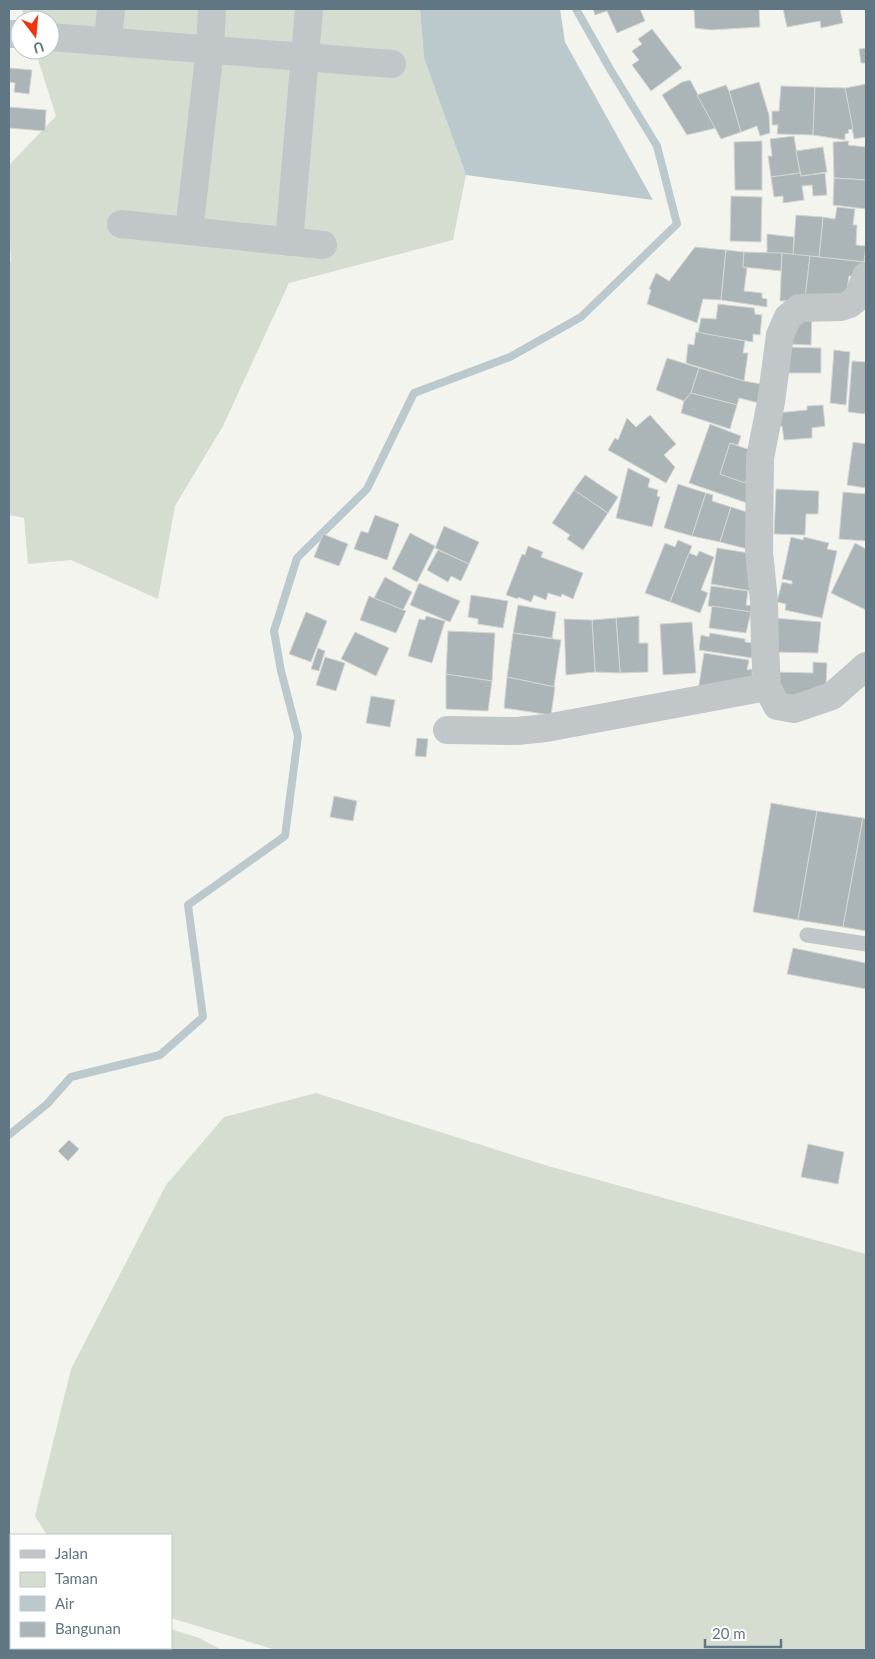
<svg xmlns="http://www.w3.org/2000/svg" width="875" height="1659" font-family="Lato,sans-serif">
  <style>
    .green { fill: #d5dcd0 }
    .water { fill: #bbc9cd }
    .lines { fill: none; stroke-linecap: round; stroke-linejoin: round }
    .stream { stroke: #bbc9cd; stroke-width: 8 }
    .building { fill: #abb5b8; stroke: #d5d5d2 }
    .lane { stroke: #c1c6c8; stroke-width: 15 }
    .street { stroke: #c1c6c8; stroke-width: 28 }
  </style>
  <rect width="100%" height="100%" fill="#f4f4ef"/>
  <!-- green -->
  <g class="green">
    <path d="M22,9H420L424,58L466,175L453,240L289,283L223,426L175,506L158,599L71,560L28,564L24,518L9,515V264L11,260L9,230V165L56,116L35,50H50V20H25Z"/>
    <path d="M316,1093L548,1166L866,1254V1650H276L171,1618V1535H47L35,1516L71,1369L166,1185L224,1117Z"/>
    <path d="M171,1629L199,1638L222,1650H9V1631L11,1630V1648H171Z"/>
  </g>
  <!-- water -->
  <path class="water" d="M420,9H560L565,42L653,200L466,175L424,58Z"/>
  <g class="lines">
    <!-- stream -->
    <path class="stream" d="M9,1135L47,1104L71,1077L160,1055L203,1017L188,905L285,836L298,736L281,671L274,631L297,558L367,489L414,393L510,357L581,317L677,224L657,146L610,69L576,9"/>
  </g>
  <!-- building -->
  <g class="building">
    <path d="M593,9H640L645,21L617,33L607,11L595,15Z"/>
    <path d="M694,9H759L760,27L711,30L695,28Z"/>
    <path d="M783,9H840L843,23L821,28L820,21L787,27Z"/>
    <path d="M652,29L682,68L651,91L632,65L639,60L632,51L642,44L638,39Z"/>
    <path d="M866,48V63H861L859,49Z"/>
    <path d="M9,68L32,70L29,94L14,92L15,83L9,82Z"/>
    <path d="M690,80L716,128L687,135L662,95L682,82Z"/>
    <path d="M759,82L769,115L770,133L760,136L757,126L741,132L729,91Z"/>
    <path d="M866,84V137L854,139L845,88Z"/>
    <path d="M726,85L729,91L741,132L721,139L697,95Z"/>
    <path d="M781,86L815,87L813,135L777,134L778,125H772V111H779Z"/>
    <path d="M815,87L845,88L853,129L848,130L849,133L845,134V140L813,135Z"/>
    <path d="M9,107L46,110L45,131L9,128Z"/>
    <path d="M794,136L800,173L771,177L768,156H772L770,139Z"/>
    <path d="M762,141V190H735L734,142Z"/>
    <path d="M849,141L848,145L866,147V180L834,178L833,142Z"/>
    <path d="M823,147L827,172L801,176L796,151Z"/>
    <path d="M800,173L801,176L825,173L827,195L813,196L812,185L802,186L804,200L783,203V196L774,197L771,177Z"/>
    <path d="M834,178L866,180V209L833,205Z"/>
    <path d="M731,196L762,197L761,242L730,241Z"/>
    <path d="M837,207L855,209L853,225H857L856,245L866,246L864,262L819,257L823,217L835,219Z"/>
    <path d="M796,215L823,217L819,257L793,255Z"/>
    <path d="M767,234L794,237L793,255L767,253Z"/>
    <path d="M695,247L726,250L721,300L703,299L697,323L647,304L651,290L649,289L656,273L669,281Z"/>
    <path d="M726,250L744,252L743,267L747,268L744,291L762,293V298L767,299V307L721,300Z"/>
    <path d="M744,252L782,253L781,271L743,267Z"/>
    <path d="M782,253L810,256L805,298L801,300L780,301Z"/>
    <path d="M810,256L864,262L861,276H849L846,297L805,298Z"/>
    <path d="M718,304L754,308L755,314L762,315L760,335L753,334V342L698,333L701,318L716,319Z"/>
    <path d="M812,313L811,345L787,344L788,324Z"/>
    <path d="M696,332L745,341L743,353H748L744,381L686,363L688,344L694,345Z"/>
    <path d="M786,347L821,348V373H786Z"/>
    <path d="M834,350L850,352L846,405L830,403Z"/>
    <path d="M667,358L699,368L691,393L684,401L656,390Z"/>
    <path d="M852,361L866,362V408L865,414L848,412Z"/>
    <path d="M699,368L744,381L761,384L759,403L739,398L737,405L691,393Z"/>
    <path d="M691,393L737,405L730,429L681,413L684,401Z"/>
    <path d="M823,405L825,426L812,428V438L784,440L782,426L777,427L776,413L807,410V406Z"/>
    <path d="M650,415L676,444L664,455L675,467L666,483L608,450L615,438L618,440L627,418L636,427Z"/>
    <path d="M710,424L741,436L738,445L730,443L720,474L756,486L750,504L689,483Z"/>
    <path d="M853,442L866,444V488L847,485Z"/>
    <path d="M730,443L756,452L745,483L720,474Z"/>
    <path d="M628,468L650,479L648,487L658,490L657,496L660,497L652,527L616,518Z"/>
    <path d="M585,475L618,497L608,513L574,490Z"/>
    <path d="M678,484L706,493L692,536L664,528Z"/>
    <path d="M776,489L819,491L818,514H806L805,535L774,534Z"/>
    <path d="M574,490L608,513L583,550L567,539L570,535L552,523Z"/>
    <path d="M843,492L866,494V541L839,539Z"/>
    <path d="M706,493L713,495L712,501L731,507L720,542L692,536Z"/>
    <path d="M731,507L753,514L751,550L720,542Z"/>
    <path d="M375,515L399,524L387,560L354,549L361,531L368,533Z"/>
    <path d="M444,526L479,542L469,564L435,548Z"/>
    <path d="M410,533L435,546L417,582L392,569Z"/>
    <path d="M323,534L348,544L339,566L314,557Z"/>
    <path d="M791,537L803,540L804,537L829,543L827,549L837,551L822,618L785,610L786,604L777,602L782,582L792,584V581L782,579Z"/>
    <path d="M678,540L692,546L670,602L645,593L665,543L675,547Z"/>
    <path d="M855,543L866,549V610L831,593Z"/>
    <path d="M528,546L543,552L541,557L583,573L573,599L562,594L561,597L548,593L546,600L534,595L531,602L518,597V599L506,595L522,554L525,555Z"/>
    <path d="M717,548L755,554L751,591L711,584Z"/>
    <path d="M438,550L469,564L461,581L451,576L448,582L427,570Z"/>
    <path d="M699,551L714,557L701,590L708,593L700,613L670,602L689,553L697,556Z"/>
    <path d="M385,577L412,592L403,610L374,598Z"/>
    <path d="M419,583L460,601L450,622L410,605Z"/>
    <path d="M711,586L748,591L746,605L754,606L753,613L708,606Z"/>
    <path d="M471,595L508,601L503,628L478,624V619L468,617Z"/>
    <path d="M369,596L406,611L396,633L360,620Z"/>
    <path d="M518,605L556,612L552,638L513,633Z"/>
    <path d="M712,606L751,612L746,633L709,628Z"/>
    <path d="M306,612L327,621L311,662L289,654Z"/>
    <path d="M426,616L445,621L432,663L408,656L419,619L425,620Z"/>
    <path d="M639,616V643H648V672L620,673L616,618Z"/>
    <path d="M616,618L620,673L595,672L592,620Z"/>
    <path d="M774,618L821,622L818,653L770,652Z"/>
    <path d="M564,619L592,620L595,672L566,675Z"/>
    <path d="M692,622L696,673L663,675L660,624Z"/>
    <path d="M448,631L495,633L492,681L446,674Z"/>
    <path d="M355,632L389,648L376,676L341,659Z"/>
    <path d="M513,633L561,640L554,687L507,677Z"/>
    <path d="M710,633L745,639V642L754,643L752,658L699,650L701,635L709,637Z"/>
    <path d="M318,648L325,651L319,671L311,669Z"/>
    <path d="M704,653L749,660L747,670L752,669L753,689L698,691Z"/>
    <path d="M325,657L345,663L336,691L316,685Z"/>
    <path d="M813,662L827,663L826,687H816L815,698L775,697L776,672L813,673Z"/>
    <path d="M446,674L492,681L488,711L446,709Z"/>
    <path d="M507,677L555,687L551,715L504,708Z"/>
    <path d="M371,696L395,700L390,727L366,723Z"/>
    <path d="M417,738L428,739L426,757L415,756Z"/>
    <path d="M334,796L357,801L353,821L330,817Z"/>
    <path d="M771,803L817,811L798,920L753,912Z"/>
    <path d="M817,811L863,818L843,927L798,920Z"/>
    <path d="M863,818L866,819V931L843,927Z"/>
    <path d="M793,948L866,963V989L787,974Z"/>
    <path d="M69,1140L79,1149L68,1161L58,1151Z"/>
    <path d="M808,1144L844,1152L838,1184L801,1177Z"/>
  </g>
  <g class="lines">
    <!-- lane -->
    <path class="lane" d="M807,935L866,944"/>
    <!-- street -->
    <g class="street">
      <path d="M9,34H20"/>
      <path d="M50,37L392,64"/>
      <path d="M108,41L111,9"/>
      <path d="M121,224L323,245"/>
      <path d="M189,231L210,49L212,9"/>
      <path d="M289,242L309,9"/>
      <path d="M866,276L858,297L850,304L841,307L799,308L788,317L780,335L771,402L760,458L759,552L764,601L765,646L767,687L777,706L794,709L832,696L866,666"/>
      <path d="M447,730L517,731L546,728L767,687"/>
    </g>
  </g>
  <!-- border -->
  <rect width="875" height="1659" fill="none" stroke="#607683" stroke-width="20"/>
  <!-- legend -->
  <rect x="10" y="1534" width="162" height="115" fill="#ffffff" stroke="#bfc8cd"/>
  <rect x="20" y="1550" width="25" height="8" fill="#c1c6c8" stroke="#bfc8cd"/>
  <text x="55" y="1559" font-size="15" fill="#607683">Jalan</text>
  <rect x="20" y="1572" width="25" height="15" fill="#d5dcd0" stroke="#bfc8cd"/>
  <text x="55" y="1584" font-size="15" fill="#607683">Taman</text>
  <rect x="20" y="1596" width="25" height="15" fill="#bbc9cd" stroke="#bfc8cd"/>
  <text x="55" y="1609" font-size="15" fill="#607683">Air</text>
  <rect x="20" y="1622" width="25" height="15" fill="#abb5b8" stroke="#bfc8cd"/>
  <text x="55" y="1634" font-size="15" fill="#607683">Bangunan</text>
  <!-- north arrow -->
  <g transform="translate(35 35) rotate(164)"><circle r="24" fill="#ffffff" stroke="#bfc8cd"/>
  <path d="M0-4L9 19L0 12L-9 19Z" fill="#f33411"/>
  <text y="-8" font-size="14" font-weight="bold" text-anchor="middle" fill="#607683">U</text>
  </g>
  <!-- scale -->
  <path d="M705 1639v8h76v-8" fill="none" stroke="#607683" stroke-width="2.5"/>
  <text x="712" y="1639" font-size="15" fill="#607683" stroke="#ffffff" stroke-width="4" paint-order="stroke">20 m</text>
</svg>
